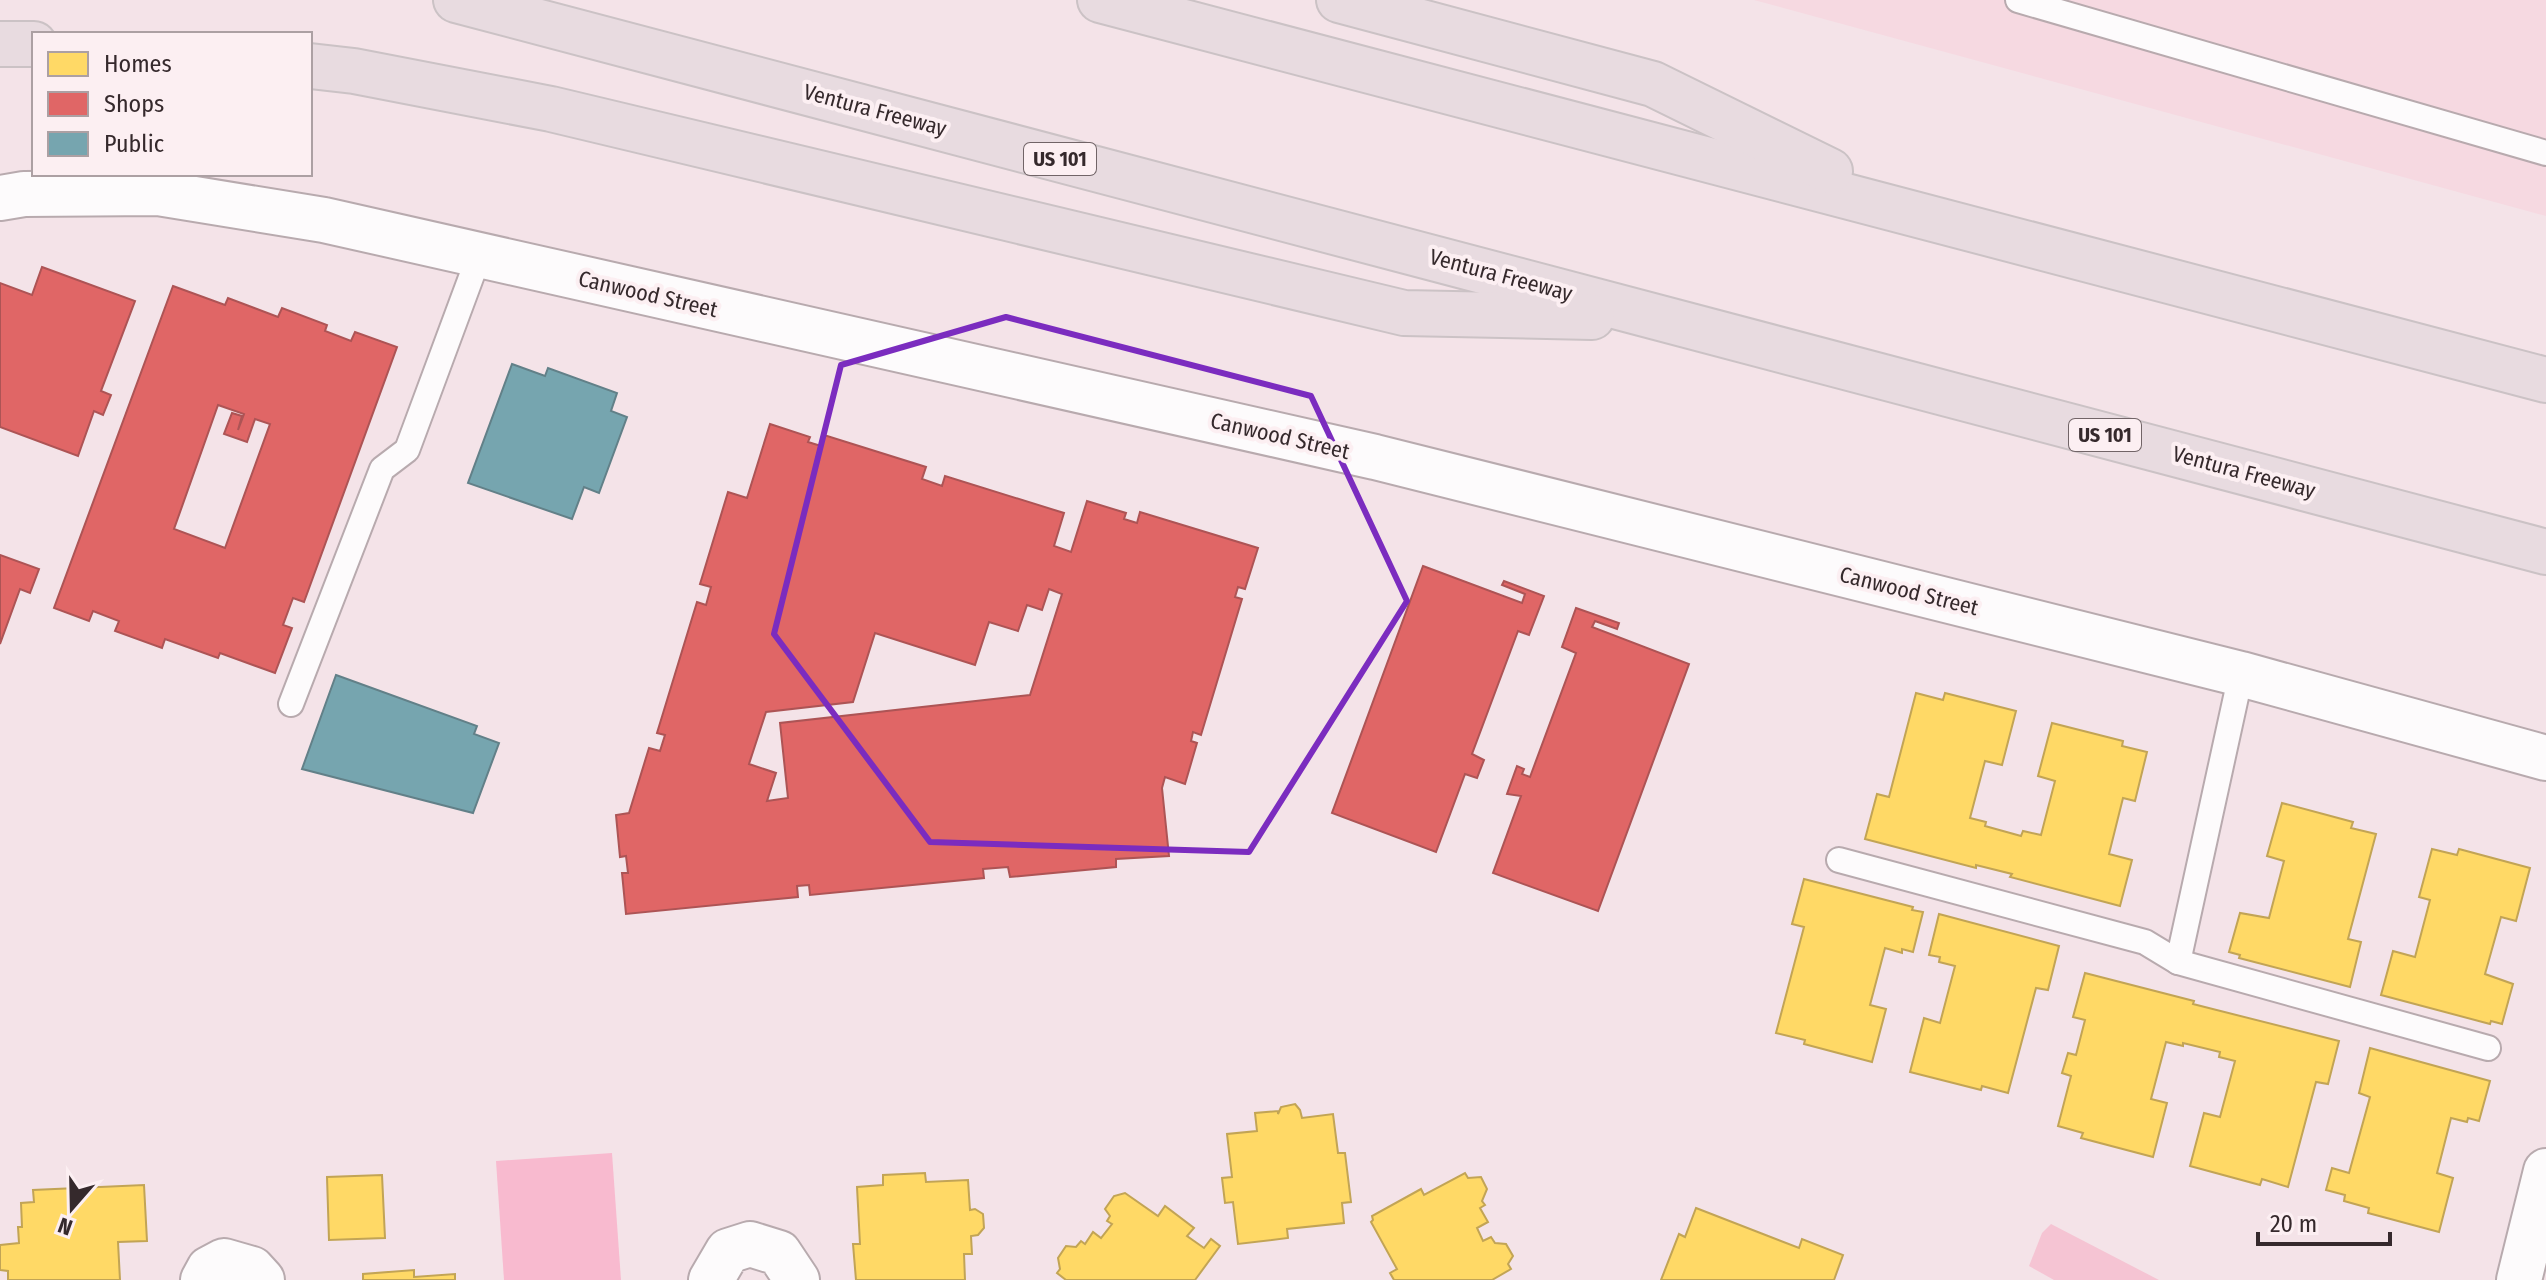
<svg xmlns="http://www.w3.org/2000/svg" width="2546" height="1280" font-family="'Fira Sans Condensed',sans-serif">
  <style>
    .built { fill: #f6d9e1 }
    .green { fill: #f8bacf }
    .water { fill: #f5c4d3 }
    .homes { fill: #ffd966; stroke: #c2a455; stroke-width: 2 }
    .shops { fill: #e06666; stroke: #ad5455; stroke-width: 2; fill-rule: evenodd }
    .public { fill: #76a5af; stroke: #628088; stroke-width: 2 }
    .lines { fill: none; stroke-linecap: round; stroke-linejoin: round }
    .service-casing { stroke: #b8aaae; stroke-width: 28 }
    .minor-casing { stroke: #b8aaae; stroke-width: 48 }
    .tertiary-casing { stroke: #b8aaae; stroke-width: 48 }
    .motorway-casing { stroke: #cbc2c5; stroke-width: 48 }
    .service { stroke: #fdfbfc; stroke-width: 24 }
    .minor { stroke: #fdfbfc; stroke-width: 44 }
    .tertiary { stroke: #fdfbfc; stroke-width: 44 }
    .motorway { stroke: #e8dbe0; stroke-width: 44 }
    .marked { fill: none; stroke: #7b2cbf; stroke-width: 6; stroke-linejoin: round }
    .labels { text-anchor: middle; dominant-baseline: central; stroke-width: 8; stroke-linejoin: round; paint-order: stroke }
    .shield { fill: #fceff2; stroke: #716467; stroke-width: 2 }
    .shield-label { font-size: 20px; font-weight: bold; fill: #35292c }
    .street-label { font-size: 22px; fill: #35292c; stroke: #fceff2 }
  </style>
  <rect width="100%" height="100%" fill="#f4e3e8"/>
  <!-- built -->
  <path class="built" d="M1754,0H2546V216Z"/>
  <!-- green -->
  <path class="green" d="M612,1153L621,1280H504L496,1161Z"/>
  <!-- water -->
  <path class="water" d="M2051,1224L2159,1280H2054L2029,1266L2042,1233Z"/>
  <!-- homes -->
  <g class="homes">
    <path d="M1916,693L1943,700L1945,693L2016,711L2002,765L1985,761L1970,818L1986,822L1985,826L2021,836L2023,831L2041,835L2055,781L2038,776L2052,723L2123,741L2122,746L2147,752L2135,801L2123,798L2109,854L2132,860L2120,906L2010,877L2012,874L1976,865V868L1865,839L1877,794L1889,797Z"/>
    <path d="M2282,803L2353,822L2351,828L2376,834L2348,939L2361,942L2350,987L2239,958L2240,955L2229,952L2240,913L2269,918L2284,861L2267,856Z"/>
    <path d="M2432,849L2457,855L2459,849L2530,868L2516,921L2501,917L2485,974L2513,984L2502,1024L2491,1021L2490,1024L2381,995L2393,951L2415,957L2430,900L2419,897Z"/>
    <path d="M1804,879L1913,907L1912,910L1923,912L1913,952L1902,949V953L1885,948L1870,1005L1886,1009L1872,1062L1804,1044L1805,1040L1776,1033L1804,927L1792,924Z"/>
    <path d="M1939,914L2059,946L2048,990L2036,988L2008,1093L1982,1086L1981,1090L1910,1072L1924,1018L1940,1023L1955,966L1939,962L1940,957L1929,955Z"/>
    <path d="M2085,973L2194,1001L2193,1004L2339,1041L2328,1084L2316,1082L2288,1187L2262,1179L2260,1185L2190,1166L2204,1113L2220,1117L2235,1061L2219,1057L2220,1052L2183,1043V1046L2166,1042L2151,1099L2167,1103L2153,1157L2081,1138L2083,1133L2058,1126L2071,1076L2062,1073L2068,1053L2076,1055L2085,1020L2073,1017Z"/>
    <path d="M2370,1048L2490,1081L2479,1121L2468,1118L2467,1122L2451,1118L2437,1173L2453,1178L2439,1232L2368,1213L2369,1208L2344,1201L2345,1195L2326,1190L2332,1168L2349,1173L2370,1097L2359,1093Z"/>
    <path d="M1295,1104L1300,1110L1302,1118L1333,1114L1338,1153H1345L1351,1202L1342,1203L1344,1223L1287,1229L1288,1238L1238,1244L1233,1202L1225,1203L1222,1178L1232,1177L1227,1134L1257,1131L1255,1113L1278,1111V1114L1281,1107Z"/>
    <path d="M925,1173L926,1182L968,1180L970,1210L975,1209L983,1214L984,1228L978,1235L971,1236L972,1254H964L965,1280H856L853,1244H860L857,1187L883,1185V1175Z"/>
    <path d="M1465,1173L1468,1178L1481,1177L1487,1189L1482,1201L1485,1205L1480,1208L1488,1222L1477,1228L1483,1241L1491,1237L1495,1243L1506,1244L1513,1256L1508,1264L1511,1269L1492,1280H1394L1390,1273L1397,1269L1371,1222L1373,1220L1372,1216L1421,1189L1424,1195Z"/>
    <path d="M382,1175L385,1238L329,1240L327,1177Z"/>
    <path d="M144,1185L147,1241L118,1242L120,1280H8V1271L0,1270V1245L19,1243L18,1227H22L21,1203L34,1202L33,1190Z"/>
    <path d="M1125,1193L1158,1216L1165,1206L1194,1228L1187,1236L1204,1248L1211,1239L1220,1246L1195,1280H1066L1057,1273L1060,1269L1058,1258L1066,1246L1076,1247L1081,1241L1085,1244L1093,1232L1101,1238L1112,1224L1107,1221L1110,1216L1105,1209L1114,1196Z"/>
    <path d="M1696,1208L1799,1248L1802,1239L1843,1255L1834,1280H1661L1679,1234L1685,1237Z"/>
    <path d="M414,1270V1277L455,1274V1280H363V1274Z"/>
  </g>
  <!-- shops -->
  <g class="shops">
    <path d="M42,267L135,301L101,391L111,395L103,415L94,411L78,456L0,427V283L32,295Z"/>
    <path d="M173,286L225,305L228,298L278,317L282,308L327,325L325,331L351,341L355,332L397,347L304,602L293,598L283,625L292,628L275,673L220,653L218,658L165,639L162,648L115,631L119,621L93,611L89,621L54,608ZM218,405L244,414L238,430L242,416L232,413L224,434L247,442L255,419L270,424L225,548L174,529Z"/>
    <path d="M770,424L810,437L808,442L821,446L824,435L926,467L922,479L942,486L945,476L1064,513L1054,546L1071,552L1087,501L1126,513L1124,519L1137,523L1140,512L1258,548L1245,589L1238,587L1235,597L1242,599L1201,735L1193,732L1191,741L1197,743L1185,784L1165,777L1162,788L1169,856L1116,859V867L1010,877L1008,867L983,869L984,878L810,895L809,885L797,886L798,897L626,914L622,873H628L626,856L620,857L616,815L629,813L649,748L660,751L665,735L657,733L697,602L706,605L711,587L700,584L728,492L747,498ZM1049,589L1062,594L1030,695L780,723L788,798L767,801L776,773L749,764L766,712L853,702L875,633L975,665L989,622L1018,631L1027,605L1042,610Z"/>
    <path d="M0,555L39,569L30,593L20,589L0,644Z"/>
    <path d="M1423,566L1522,603L1525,594L1502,585L1504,581L1544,596L1529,635L1518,631L1472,754L1484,760L1477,778L1465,774L1436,852L1332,813Z"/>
    <path d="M1576,608L1619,623L1617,629L1595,621L1592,627L1689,664L1598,911L1493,873L1521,796L1507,794L1517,766L1524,769L1522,774L1530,777L1576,653L1562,647Z"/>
  </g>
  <!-- public -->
  <g class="public">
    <path d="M512,364L545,376L548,368L617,393L611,411L627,417L599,493L584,487L572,519L468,483Z"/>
    <path d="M336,675L477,726L474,734L499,743L473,813L302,769Z"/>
  </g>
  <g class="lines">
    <!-- service casing -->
    <g class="service-casing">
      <g id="service">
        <path d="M2018,0L2546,153"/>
        <path d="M291,704L382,469L407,450L479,256"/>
        <path d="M1839,860L2145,942L2178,962L2488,1048"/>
        <path d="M2178,962L2241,674"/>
      </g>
    </g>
    <!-- minor casing -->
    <g class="minor-casing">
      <g id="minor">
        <path d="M203,1280L209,1269L224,1261L252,1269L262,1280"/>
        <path d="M711,1280L728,1251L750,1244L779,1253L797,1280"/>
        <path d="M2519,1280L2546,1171"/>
      </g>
    </g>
    <!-- tertiary casing -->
    <g class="tertiary-casing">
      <path id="tertiary" d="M0,198L24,194L158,193L324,220L1375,457L2241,674L2546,758"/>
    </g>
    <!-- motorway casing -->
    <g class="motorway-casing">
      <g id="motorway">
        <path d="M456,0L2546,552"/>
        <path d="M1100,0L2546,380"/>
        <path d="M1339,0L1653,84L1830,171"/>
        <path d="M0,44H34"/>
        <path d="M310,66L354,71L551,109L1404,313L1592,317"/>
      </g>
    </g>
    <!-- service -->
    <use href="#service" class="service"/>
    <!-- minor -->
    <use href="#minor" class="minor"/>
    <!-- tertiary -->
    <use href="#tertiary" class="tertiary"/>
    <!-- motorway -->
    <use href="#motorway" class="motorway"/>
  </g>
  <!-- marked area -->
  <path class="marked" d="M1006,317L1311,396L1407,601L1249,852L930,842L774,634L841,365Z"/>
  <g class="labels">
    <!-- shield labels -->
    <g class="shield">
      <rect x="1024" y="143" width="72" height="32" rx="6"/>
      <rect x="2069" y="419" width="72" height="32" rx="6"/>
    </g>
    <g class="shield-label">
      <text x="1060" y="159">US 101</text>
      <text x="2105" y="435">US 101</text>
    </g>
    <!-- street labels -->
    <g class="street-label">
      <text transform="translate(875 110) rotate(15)">Ventura Freeway</text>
      <text transform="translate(1501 275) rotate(15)">Ventura Freeway</text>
      <text transform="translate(648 294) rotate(13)">Canwood Street</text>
      <text transform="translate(1280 436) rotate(13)">Canwood Street</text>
      <text transform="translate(2244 472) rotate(15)">Ventura Freeway</text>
      <text transform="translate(1909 591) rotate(14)">Canwood Street</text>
    </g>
  </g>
  <!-- legend -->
  <rect x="32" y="32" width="280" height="144" fill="#fceff2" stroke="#aca0a3" stroke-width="2"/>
  <rect x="48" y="52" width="40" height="24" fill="#ffd966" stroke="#aca0a3" stroke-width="2"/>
  <text x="104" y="72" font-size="24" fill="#35292c">Homes</text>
  <rect x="48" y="92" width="40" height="24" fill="#e06666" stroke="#aca0a3" stroke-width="2"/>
  <text x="104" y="112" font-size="24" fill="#35292c">Shops</text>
  <rect x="48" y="132" width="40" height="24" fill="#76a5af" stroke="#aca0a3" stroke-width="2"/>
  <text x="104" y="152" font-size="24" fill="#35292c">Public</text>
  <!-- north arrow -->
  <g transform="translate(72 1208) rotate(200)" stroke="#fceff2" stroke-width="6" paint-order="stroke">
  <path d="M0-6L14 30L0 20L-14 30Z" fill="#35292c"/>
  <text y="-12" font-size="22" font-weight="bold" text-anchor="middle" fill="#35292c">N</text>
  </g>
  <!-- scale -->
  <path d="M2258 1232v12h132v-12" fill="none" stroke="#35292c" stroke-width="4"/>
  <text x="2270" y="1232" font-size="24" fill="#35292c" stroke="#fceff2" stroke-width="6" paint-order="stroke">20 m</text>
</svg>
